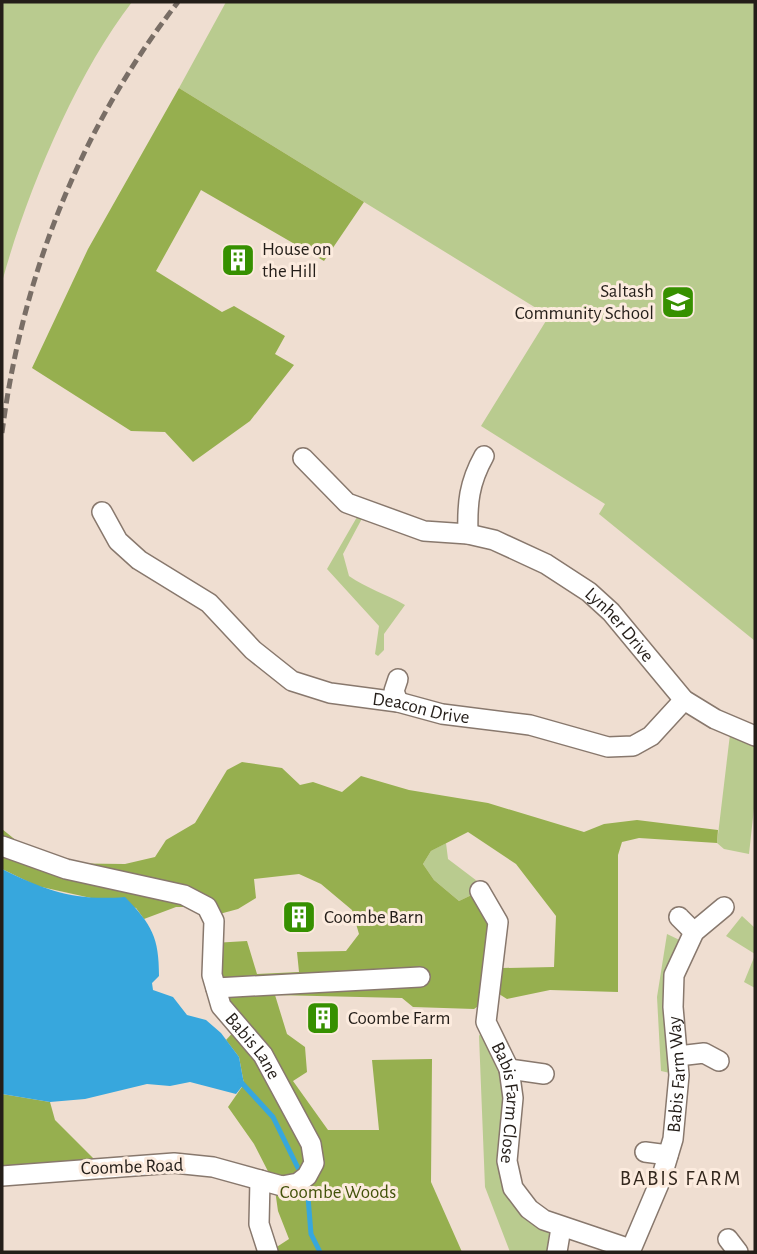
<svg xmlns="http://www.w3.org/2000/svg" width="757" height="1254" viewBox="0 0 757 1254" font-family="'Alegreya Sans',sans-serif">
<style>
.green{fill:#b9cb8f}
.forest{fill:#96af4f}
.water{fill:#37a7dd}
.lines{fill:none;stroke-linecap:round;stroke-linejoin:round}
.stream{stroke:#37a7dd;stroke-width:5}
.minor-casing{stroke:#88786d;stroke-width:22}
.minor{stroke:#fff;stroke-width:19}
.rail{stroke:#796e66;stroke-width:5;stroke-dasharray:10 5;stroke-linecap:butt}
.labels{text-anchor:middle;dominant-baseline:central;stroke-width:6;stroke-linejoin:round;paint-order:stroke}
.poi-label{font-size:19px;fill:#241e19;stroke:#fcebde;text-anchor:start}
.street-label{font-size:19px;fill:#241e19;stroke:#fcebde}
.park-label{font-size:19px;fill:#43530b;stroke:#fcebde}
.neighbourhood-label{font-size:21px;letter-spacing:2px;fill:#34281e;stroke:#fcebde}
</style>
<rect width="100%" height="100%" fill="#efded1"/>
<path class="green" d="M2,2H132C76,74 26,194 2,282Z
M226,2H755V641L599,514L605,504L481,426L549,316L179,88Z
M366,511L343,554L349,576C366,588 386,594 405,605L384,634V650L378,656L375,654L379,626L327,569L357,517Z
M731,726L755,736V799L749,854L724,849L717,843Z
M446,843L448,859L481,884L480,891L459,901L434,880L423,864L431,851Z
M742,916L755,928V954L726,936Z
M667,934L688,944L674,976L679,1075L661,1071L657,997Z
M755,955V988L744,982Z
M486,1022L509,1069L513,1188L561,1228L557,1252H510L485,1187L479,1036Z"/>
<path class="forest" d="M179,88L364,202L324,261L201,190L156,271L222,312L234,306L285,336L275,354L294,365L250,421L193,462L165,432L131,431L32,368L88,249Z
M242,762L282,768L300,785L313,782L342,792L361,776L409,790L488,803L584,832L604,824L637,820L718,830L717,843L639,838L622,842L618,855V992L550,990L507,999L499,994L502,968L554,967L556,916L516,864L468,832L431,851L423,864L434,880L459,901L480,891L498,922L487,1000L474,1009L413,1007L402,998L275,995L287,1034L305,1047L307,1072L293,1081L328,1130H379L372,1060L432,1059L431,1182L462,1252H269L289,1239L278,1211L274,1183L254,1144L228,1107L244,1084L239,1057L226,1040L239,1026L221,1006L213,943L247,941L257,974L299,972L297,952L346,951L359,934L352,910L321,884L299,874L254,879L256,898L238,909L212,916L207,907H176L144,919L136,908L37,886L2,869V829L44,863L125,864L155,857L166,840L195,823L227,770Z
M2,1094L50,1102L55,1120L102,1167L2,1176Z"/>
<path class="water" d="M2,869C47,891 74,901 125,897C152,925 159,937 159,976L152,983L153,990L173,997L187,1015L206,1020L221,1033L239,1057L244,1084L236,1094L190,1082L170,1086L147,1084L85,1099L50,1102L2,1094Z"/>
<g class="lines">
<path class="stream" d="M240,1081L273,1117L298,1168
M308,1197L311,1234L320,1252"/>
<g class="minor-casing">
<g id="minor">
<path id="s1" d="M303,458L347,503L424,531L468,534L494,540L546,564L589,592L611,612L684,700L715,719L755,736"/>
<path id="s2" d="M102,512L118,541L139,560L209,603L253,650L292,681L330,693L398,702L442,714L530,725L608,747L633,746L651,736L684,700"/>
<path d="M468,534C467,503 469,483 484,456"/>
<path d="M398,702L394,691L398,679"/>
<path id="s3" d="M2,846L66,869L184,895L207,907L214,921L212,975L221,1006L263,1055L311,1144L314,1163L307,1176L298,1183L282,1186L213,1167L174,1163L2,1176"/>
<path id="s4" d="M480,891L498,922L486,1022L509,1069L513,1098L507,1161L513,1188L529,1209L544,1220L630,1249"/>
<path d="M679,917L694,932"/>
<path d="M216,988L420,977"/>
<path d="M678,1056L704,1053L719,1061"/>
<path d="M509,1069L544,1074"/>
<path d="M645,1152L668,1155"/>
<path d="M260,1180L259,1224L268,1252"/>
<path d="M728,1239L738,1252"/>
<path d="M557,1252L561,1228"/>
<path id="s5" d="M630,1252L661,1179L673,1139L679,1075L673,1007L674,975L694,932L724,907"/>
</g>
</g>
<use href="#minor" class="minor"/>
<path class="rail" d="M2,433C22,276 80,128 178,2"/>
</g>
<defs>
<g id="building-square" transform="scale(1.75)"><rect x="-9" y="-9" width="18" height="18" rx="4" fill="#369000" stroke="#fcebde"/><path d="M-4-6H4V6H1V3H-1V6H-4ZM-2.5-4.3h1.7v1.8h-1.7ZM.8-4.3h1.7v1.8H.8ZM-2.5-1h1.7V.8h-1.7ZM.8-1h1.7V.8H.8Z" fill="#fff"/></g>
<g id="school-square" transform="scale(1.75)"><rect x="-9" y="-9" width="18" height="18" rx="4" fill="#369000" stroke="#fcebde"/><path d="M0-5L7-2L0 1L-7-2ZM-4 1L0 2.5L4 1V4Q0 6-4 4Z" fill="#fff"/></g>
</defs>
<g fill-rule="evenodd">
<use href="#building-square" x="238" y="260"/>
<use href="#school-square" x="678" y="302"/>
<use href="#building-square" x="299" y="917"/>
<use href="#building-square" x="323" y="1018"/>
</g>
<g class="labels">
<g class="poi-label">
<text x="262" y="249">House on<tspan x="262" dy="22">the Hill</tspan></text>
<text x="654" y="291" text-anchor="end">Saltash<tspan x="654" dy="22">Community School</tspan></text>
<text x="324" y="917">Coombe Barn</text>
<text x="348" y="1018">Coombe Farm</text>
</g>
<g class="street-label">
<text stroke="none"><textPath href="#s1" startOffset="369">Lynher Drive</textPath></text>
<text stroke="none"><textPath href="#s2" startOffset="390">Deacon Drive</textPath></text>
<text stroke="none"><textPath href="#s3" startOffset="368">Babis Lane</textPath></text>
<text stroke="none"><textPath href="#s5" startOffset="186">Babis Farm Way</textPath></text>
<text stroke="none"><textPath href="#s4" startOffset="222">Babis Farm Close</textPath></text>
<text transform="translate(132 1167) rotate(-2)">Coombe Road</text>
</g>
<g class="park-label">
<text x="338" y="1192">Coombe Woods</text>
</g>
<g class="neighbourhood-label">
<text x="681" y="1178">BABIS FARM</text>
</g>
</g>
<rect width="757" height="1254" fill="none" stroke="#241e19" stroke-width="7"/>
</svg>
